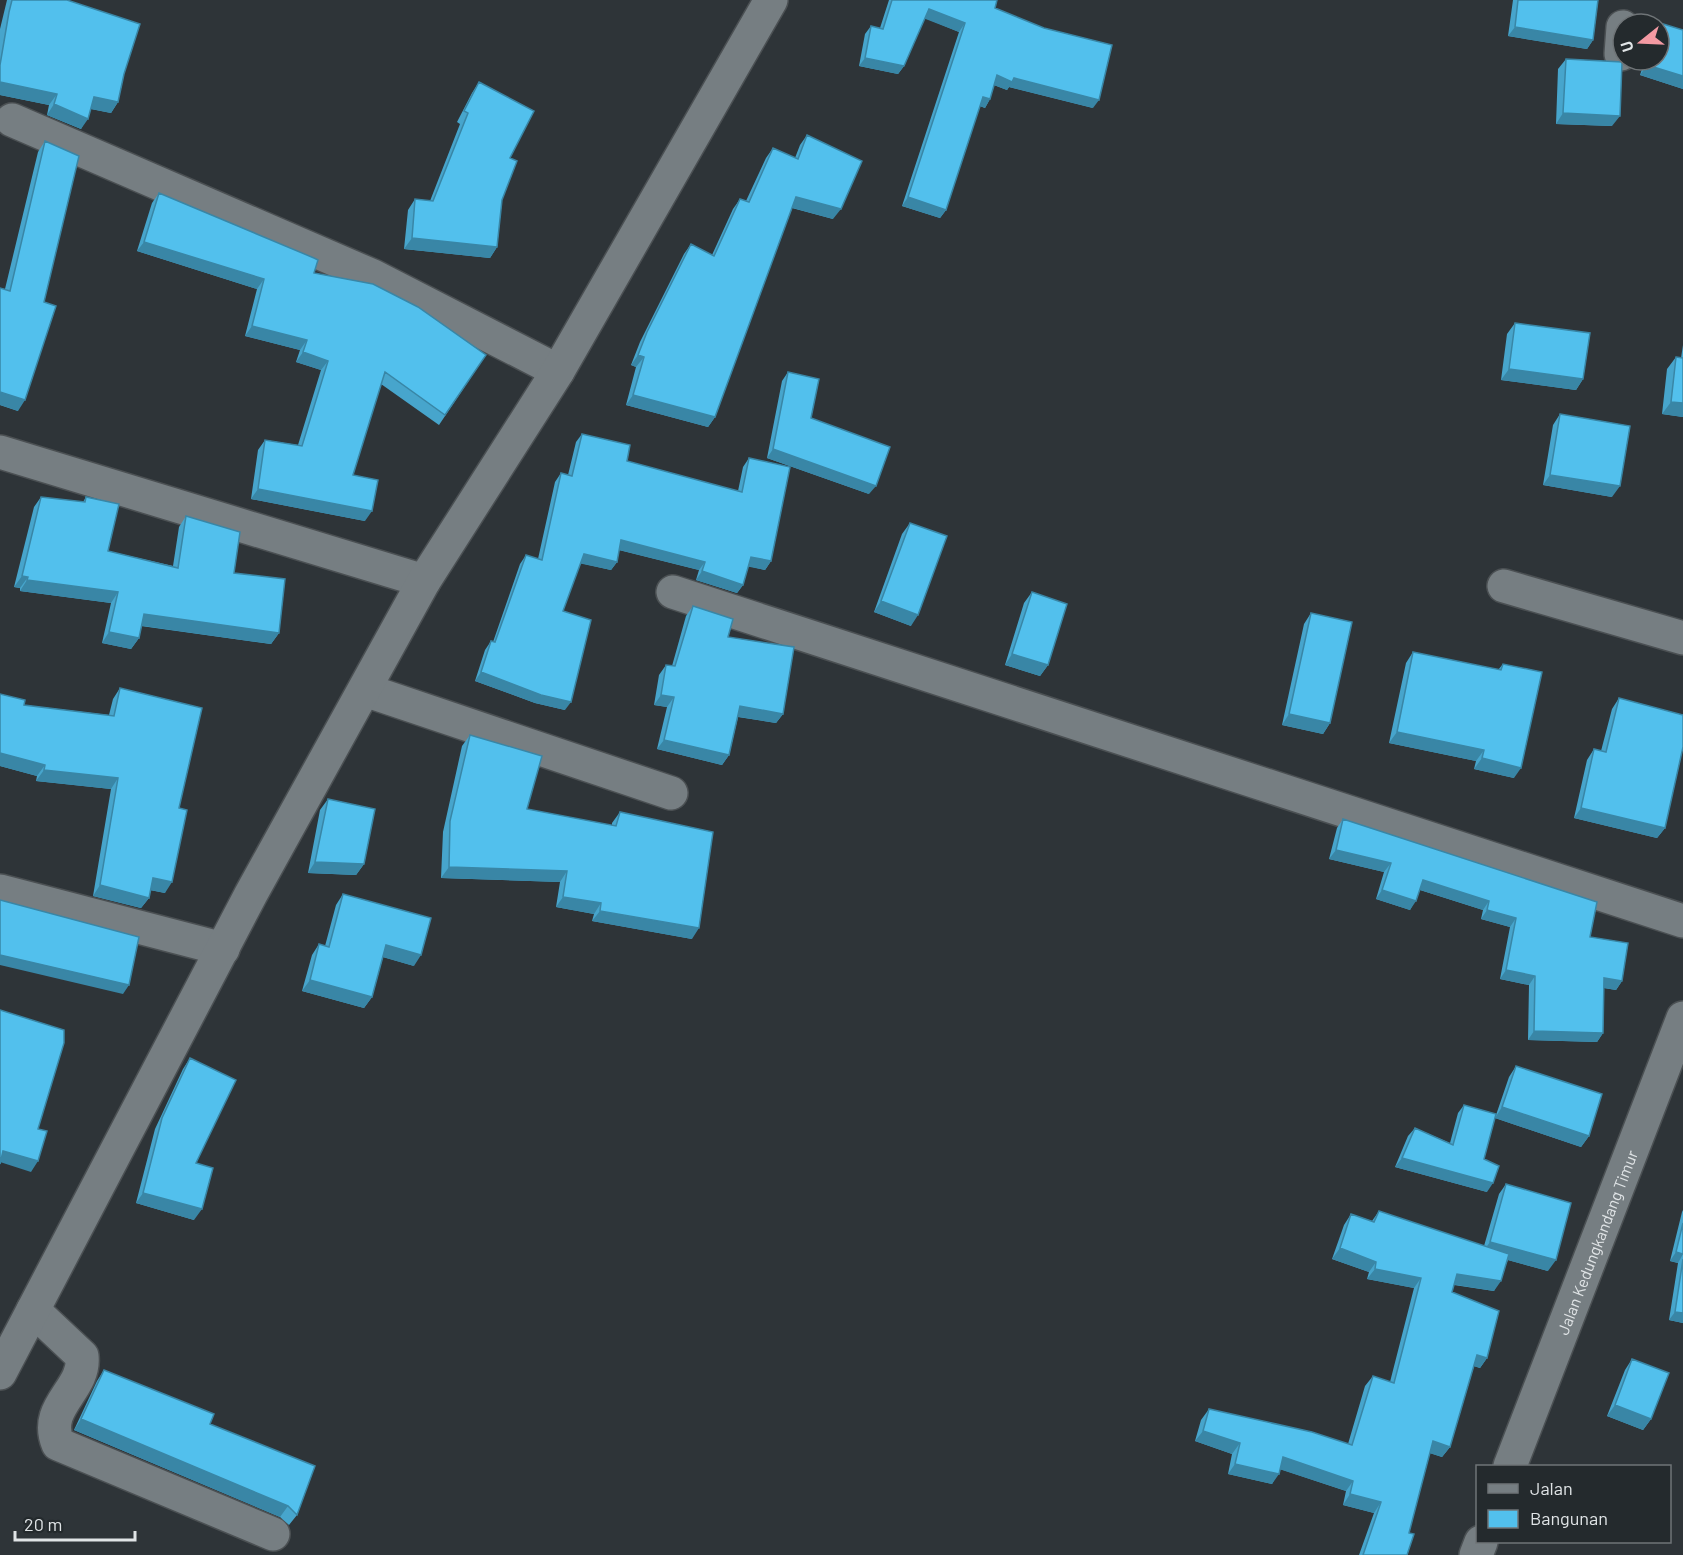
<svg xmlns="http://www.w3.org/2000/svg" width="1683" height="1555" viewBox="0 0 1683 1555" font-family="Barlow,sans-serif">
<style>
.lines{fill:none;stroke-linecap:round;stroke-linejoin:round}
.minor-casing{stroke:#4b5053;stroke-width:36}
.tertiary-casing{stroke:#4b5053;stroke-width:36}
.minor{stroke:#767e82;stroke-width:33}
.tertiary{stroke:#767e82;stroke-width:33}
.wall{fill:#47a5cc}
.shaded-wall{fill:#3986a6}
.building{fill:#52c0ed;stroke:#3986a6;stroke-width:1.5}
.labels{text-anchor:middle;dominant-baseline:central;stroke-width:6;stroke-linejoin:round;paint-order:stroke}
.street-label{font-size:16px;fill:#e0e4e6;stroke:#242a2d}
</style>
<rect width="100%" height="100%" fill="#2e3438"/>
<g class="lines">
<g class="minor-casing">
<g id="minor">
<path d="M1621,54L1623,27"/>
<path d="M12,120L373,276L558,371"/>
<path d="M0,452L424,581"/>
<path d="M1504,586L1683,638"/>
<path d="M673,592L1683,921"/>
<path d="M365,690L671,793"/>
<path d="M0,891L223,949"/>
<path d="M33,1310L82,1356C86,1390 42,1406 58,1444L273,1534"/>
<path id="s1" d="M1510,1466L1683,1018"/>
<path d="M1476,1555L1481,1542"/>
</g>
</g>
<g class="tertiary-casing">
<path id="tertiary" d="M0,1373L251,894L424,581L558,371L771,0"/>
</g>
<use href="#minor" class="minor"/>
<use href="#tertiary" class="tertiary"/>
</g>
<path class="wall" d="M7,0H67L124,74L118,102L111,113L91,109L81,129L47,115L49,105L0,95V29Z
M889,0H997L995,8L1093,108L1009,87L1007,90L994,85L990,99L985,108L980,106L946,210L940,218L902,206L959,32L925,18L904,66L898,74L859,66L865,34L871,26L880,28Z
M1513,0H1598L1593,40L1587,49L1508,36Z
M1660,23L1683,30V89L1640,75L1645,60H1659V25Z
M1566,59L1612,126L1556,124L1558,69Z
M479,82L510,158L502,200L497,247L490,258L404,249L408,210L415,199L430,201L460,124L457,122L472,93Z
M807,135L833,219L792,208L715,417L708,427L626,405L636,367L631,365L640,342L684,254L691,244L712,255L733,209L740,199L746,201L766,158L773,148L795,158L800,145Z
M45,141L18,411L0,405V288L5,289L38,152Z
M159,193L314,273L486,355L439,425L381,384L353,475L365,521L251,499L258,450L265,440L298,445L321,370L296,362L300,350L245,336L257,289L137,251L152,203Z
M1515,323L1583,379L1576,390L1501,380L1507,334Z
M1683,345V417L1662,414L1667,369L1676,357L1681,358Z
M788,372L811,418L869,494L767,458L782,381Z
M1560,414L1612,497L1543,485L1553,425Z
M582,434L627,461L738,491L743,467L749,458L771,561L765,570L748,566L743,585L737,593L696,580L699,570L619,550L617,562L611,570L580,563L563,611L565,710L535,703L475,681L485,650L491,641L493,642L520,564L526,555L538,559L555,482L561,473L568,475L576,442Z
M41,497L83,502L86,497L108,551L173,566L179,527L186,516L234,573L279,633L271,644L141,626L139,638L131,649L102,643L111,603L20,591V588L14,587L34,507Z
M910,523L911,626L874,612L902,534Z
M1032,592L1048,665L1040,676L1005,665L1024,603Z
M693,606L728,637L783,714L776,723L738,717L729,755L722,765L657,749L667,707L654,705L659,675L666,665L672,666L686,616Z
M1311,613L1330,723L1323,734L1282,725L1304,624Z
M1413,652L1498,670L1503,664L1514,778L1474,769L1476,761L1389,743L1406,663Z
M120,688L179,808L165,893L150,890L149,898L141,908L93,896L111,789L36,781L37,776L0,766V694L24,705L109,715L113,699Z
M1619,698L1665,828L1657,838L1574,818L1587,760L1594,749L1601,751L1612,709Z
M470,735L527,809L612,826V823L620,812L692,939L592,921L594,914L556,907L560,882L441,878L443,832L462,746Z
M328,799L364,864L356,875L308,873L320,810Z
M1343,819L1590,937L1622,981L1616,990L1604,988L1603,1033L1597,1042L1528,1040L1529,985L1500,979L1510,927L1481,919L1483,910L1420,890L1410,910L1376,899L1384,872L1329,859L1337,828Z
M343,894L414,966L383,957L372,997L364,1008L302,991L312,955L319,944L325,946L336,905Z
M190,1058L196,1163L194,1220L136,1203L155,1129L183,1069Z
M1516,1066L1589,1136L1581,1147L1495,1118L1484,1159L1487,1192L1395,1167L1408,1136L1415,1128L1450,1143L1458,1113L1464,1105L1495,1118L1509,1077Z
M1506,1184L1548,1271L1508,1260L1494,1291L1454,1285L1452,1292L1487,1358L1480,1368L1474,1366L1450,1447L1442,1457L1430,1453L1409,1533L1407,1555H1359L1374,1513L1343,1505L1346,1491L1280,1469L1272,1484L1228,1474L1232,1454L1195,1441L1201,1420L1209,1409L1348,1444L1365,1386L1373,1376L1390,1382L1414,1288L1367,1279L1369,1272L1332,1259L1344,1225L1351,1214L1372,1221L1379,1211L1484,1246L1499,1194Z
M1683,1210V1323L1669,1320L1678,1263L1670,1261L1682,1212Z
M1632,1359L1651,1419L1643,1430L1607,1416L1625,1370Z
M104,1370L210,1424L297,1515L289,1525L280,1517L74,1430L97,1381Z"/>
<path class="shaded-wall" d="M929,9L965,23L959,32L923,18Z
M1515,27L1593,40L1587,49L1508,36Z
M865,58L904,66L898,74L859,66Z
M1647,65L1683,76V89L1640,75Z
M997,75L1014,78L1099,100L1093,108L1009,87L1007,90L991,84Z
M0,82L57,94L49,105L0,95Z
M94,97L118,102L111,113L86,108Z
M983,97L990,99L985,108L977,105Z
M54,104L88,119L81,129L47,115Z
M1563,113L1620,116L1612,126L1556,124Z
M796,197L841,209L833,219L789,207Z
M908,197L946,210L940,218L902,206Z
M412,238L497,247L490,258L404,249Z
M144,242L264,279L257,289L137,251Z
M252,326L307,340L300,350L245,336Z
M303,352L328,361L321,370L296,362Z
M638,355L644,357L636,367L631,365Z
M1509,369L1583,379L1576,390L1501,380Z
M0,392L25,400L18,411L0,405Z
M633,395L715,417L708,427L626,405Z
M1671,402L1683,403V417L1662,414Z
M773,449L876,486L869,494L767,458Z
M1550,475L1620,486L1612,497L1543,485Z
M258,489L372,511L365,521L251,499Z
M621,540L705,562L699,570L615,549Z
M584,554L617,562L611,570L578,563Z
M751,557L771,561L765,570L745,566Z
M702,571L743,585L737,593L696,580Z
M22,576L28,577L20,588L14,587Z
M27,580L118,592L111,603L20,591Z
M881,601L918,615L911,626L874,612Z
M144,614L279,633L271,644L136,625Z
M109,632L139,638L131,649L102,643Z
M1012,654L1048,665L1040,676L1005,665Z
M481,672L571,702L565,710L535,703L475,681Z
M661,695L674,697L667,707L654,705Z
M740,706L783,714L776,723L733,716Z
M1289,714L1330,723L1323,734L1282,725Z
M1397,732L1484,750L1476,761L1389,743Z
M664,740L729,755L722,765L657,749Z
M0,753L45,765L37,776L0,766Z
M1482,758L1521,768L1514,778L1474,769Z
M44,770L118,778L111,789L36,781Z
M1581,808L1665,828L1657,838L1574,818Z
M1336,850L1391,863L1384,872L1329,859Z
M315,862L364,864L356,875L308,873Z
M449,867L567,871L560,882L441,878Z
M153,878L172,882L165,893L145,889Z
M1423,880L1489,901L1483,910L1417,889Z
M100,885L149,898L141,908L93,896Z
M1382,890L1416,901L1410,910L1376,899Z
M563,897L601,903L594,914L556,907Z
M1487,910L1516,918L1510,927L1481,919Z
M600,911L699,928L692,939L592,921Z
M386,945L421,955L414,966L379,956Z
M0,955L129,985L123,994L0,965Z
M1506,970L1535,976L1529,985L1500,979Z
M1604,978L1622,981L1616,990L1598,987Z
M310,980L372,997L364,1008L302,991Z
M1534,1031L1603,1033L1597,1042L1528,1040Z
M1502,1107L1589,1136L1581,1147L1495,1118Z
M3,1151L38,1161L31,1172L0,1162Z
M1402,1158L1493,1183L1487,1192L1395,1167Z
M143,1193L202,1209L194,1220L136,1203Z
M1490,1242L1556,1260L1548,1271L1482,1253Z
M1340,1248L1376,1262L1369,1272L1332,1259Z
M1676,1252L1683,1254L1678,1263L1670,1261Z
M1375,1269L1421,1278L1414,1288L1367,1279Z
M1457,1274L1501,1281L1494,1291L1450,1284Z
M1675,1312L1683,1313V1323L1669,1320Z
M1477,1355L1487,1358L1480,1368L1470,1365Z
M1615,1405L1651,1419L1643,1430L1607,1416Z
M81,1419L288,1506L280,1517L74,1430Z
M1203,1431L1240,1443L1232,1454L1195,1441Z
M1433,1441L1450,1447L1442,1457L1426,1452Z
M1283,1457L1353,1481L1346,1491L1276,1468Z
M1235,1464L1279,1474L1272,1484L1228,1474Z
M1350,1494L1381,1502L1374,1513L1343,1505Z"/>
<path class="building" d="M12,0H67L140,24L124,74L118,102L94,97L88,119L54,104L57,94L0,82V65L9,12Z
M892,0H997L995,8L1044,28L1112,45L1099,100L1014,78L1012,82L997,75L990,99L983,97L946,210L908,197L965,23L929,9L904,66L865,58L871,26L883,29Z
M1518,0H1598L1593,40L1515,27Z
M1660,23L1683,30V76L1647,65L1649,60H1659V26Z
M1566,59L1622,62L1620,116L1563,113Z
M479,82L534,111L510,158L517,161L502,200L497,247L412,238L415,199L433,201L468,113L464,111Z
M807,135L862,161L841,209L796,197L715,417L633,395L644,357L638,355L647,332L691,244L714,256L740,199L749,202L773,148L798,159Z
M45,141L79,156L44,302L56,306L25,400L0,392V288L10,291Z
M159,193L314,258L318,260L314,273L373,284L418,307L486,355L445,415L385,372L353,475L378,480L372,511L258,489L265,440L302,446L328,361L303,352L307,340L252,326L264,279L144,242Z
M1515,323L1590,333L1583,379L1509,369Z
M1676,357L1683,358V403L1671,402Z
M788,372L819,379L811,418L890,447L876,486L773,449Z
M1560,414L1630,426L1620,486L1550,475Z
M582,434L630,445L627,461L742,492L749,458L790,467L771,561L751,557L743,585L702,571L705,562L621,540L617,562L584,554L563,611L591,620L571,702L541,695L481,672L491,641L495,642L526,555L542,560L561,473L572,476Z
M41,497L85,502L86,497L119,504L108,551L178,568L186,516L240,532L234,573L285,579L279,633L144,614L139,638L109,632L118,592L27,580L28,577L22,576Z
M910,523L947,536L918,615L881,601Z
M1032,592L1067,604L1048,665L1012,654Z
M693,606L733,619L728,637L794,647L783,714L740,706L729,755L664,740L674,697L661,695L666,665L675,666Z
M1311,613L1352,622L1330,723L1289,714Z
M1413,652L1501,670L1503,664L1542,672L1521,768L1482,758L1484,750L1397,732Z
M120,688L202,708L179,808L187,810L172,882L153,878L149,898L100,885L118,778L44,770L45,765L0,753V694L25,700L24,705L114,716Z
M1619,698L1683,715V747L1665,828L1581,808L1594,749L1606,752Z
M470,735L542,756L527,809L616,826L620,812L713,832L699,928L600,911L601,903L563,897L567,871L449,867L450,821Z
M328,799L375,809L364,864L315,862Z
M1343,819L1597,902L1590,937L1628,943L1622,981L1604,978L1603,1033L1534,1031L1535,976L1506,970L1516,918L1487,910L1489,901L1423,880L1416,901L1382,890L1391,863L1336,850Z
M343,894L431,918L421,955L386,945L372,997L310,980L319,944L329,947Z
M0,900L139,937L129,985L0,955Z
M0,1010L64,1030V1043L38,1129L47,1131L38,1161L3,1151L0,1164Z
M190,1058L236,1080L196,1163L213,1168L202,1209L143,1193L162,1118Z
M1516,1066L1602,1094L1589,1136L1502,1107Z
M1464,1105L1496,1114L1484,1159L1499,1166L1493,1183L1402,1158L1415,1128L1453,1145Z
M1506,1184L1571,1203L1556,1260L1490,1242Z
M1379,1211L1509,1254L1501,1281L1457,1274L1452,1292L1499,1311L1487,1358L1477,1355L1450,1447L1433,1441L1409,1533L1414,1534L1407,1555H1363L1381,1502L1350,1494L1353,1481L1283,1457L1279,1474L1235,1464L1240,1443L1203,1431L1209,1409L1312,1432L1352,1445L1373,1376L1394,1383L1421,1278L1375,1269L1376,1262L1340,1248L1351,1214L1374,1222Z
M1683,1223V1254L1676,1252Z
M1683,1259V1313L1675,1312Z
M1632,1359L1669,1373L1651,1419L1615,1405Z
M104,1370L214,1414L210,1424L315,1466L297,1515L288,1506L81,1419Z"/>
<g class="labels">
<g class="street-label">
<text stroke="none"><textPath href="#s1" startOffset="240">Jalan Kedungkandang Timur</textPath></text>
</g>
</g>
<rect x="1476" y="1465" width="195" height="78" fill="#242a2d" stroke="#6f7477" stroke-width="1.5"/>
<rect x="1488" y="1484" width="30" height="9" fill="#767e82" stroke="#6f7477" stroke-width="1.5"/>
<text x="1530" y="1495" font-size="18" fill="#e0e4e6">Jalan</text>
<rect x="1488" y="1510" width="30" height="18" fill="#52c0ed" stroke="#6f7477" stroke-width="1.5"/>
<text x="1530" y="1525" font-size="18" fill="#e0e4e6">Bangunan</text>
<g transform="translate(1641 42) rotate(252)"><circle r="28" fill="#242a2d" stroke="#6f7477" stroke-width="1.5"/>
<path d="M0-4.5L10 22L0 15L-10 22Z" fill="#f49aa3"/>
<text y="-9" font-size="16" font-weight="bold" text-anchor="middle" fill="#e0e4e6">U</text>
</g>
<path d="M15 1531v9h120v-9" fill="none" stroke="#e0e4e6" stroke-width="3"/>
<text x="24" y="1531" font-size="18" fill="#e0e4e6" stroke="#242a2d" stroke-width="4.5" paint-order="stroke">20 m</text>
</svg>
